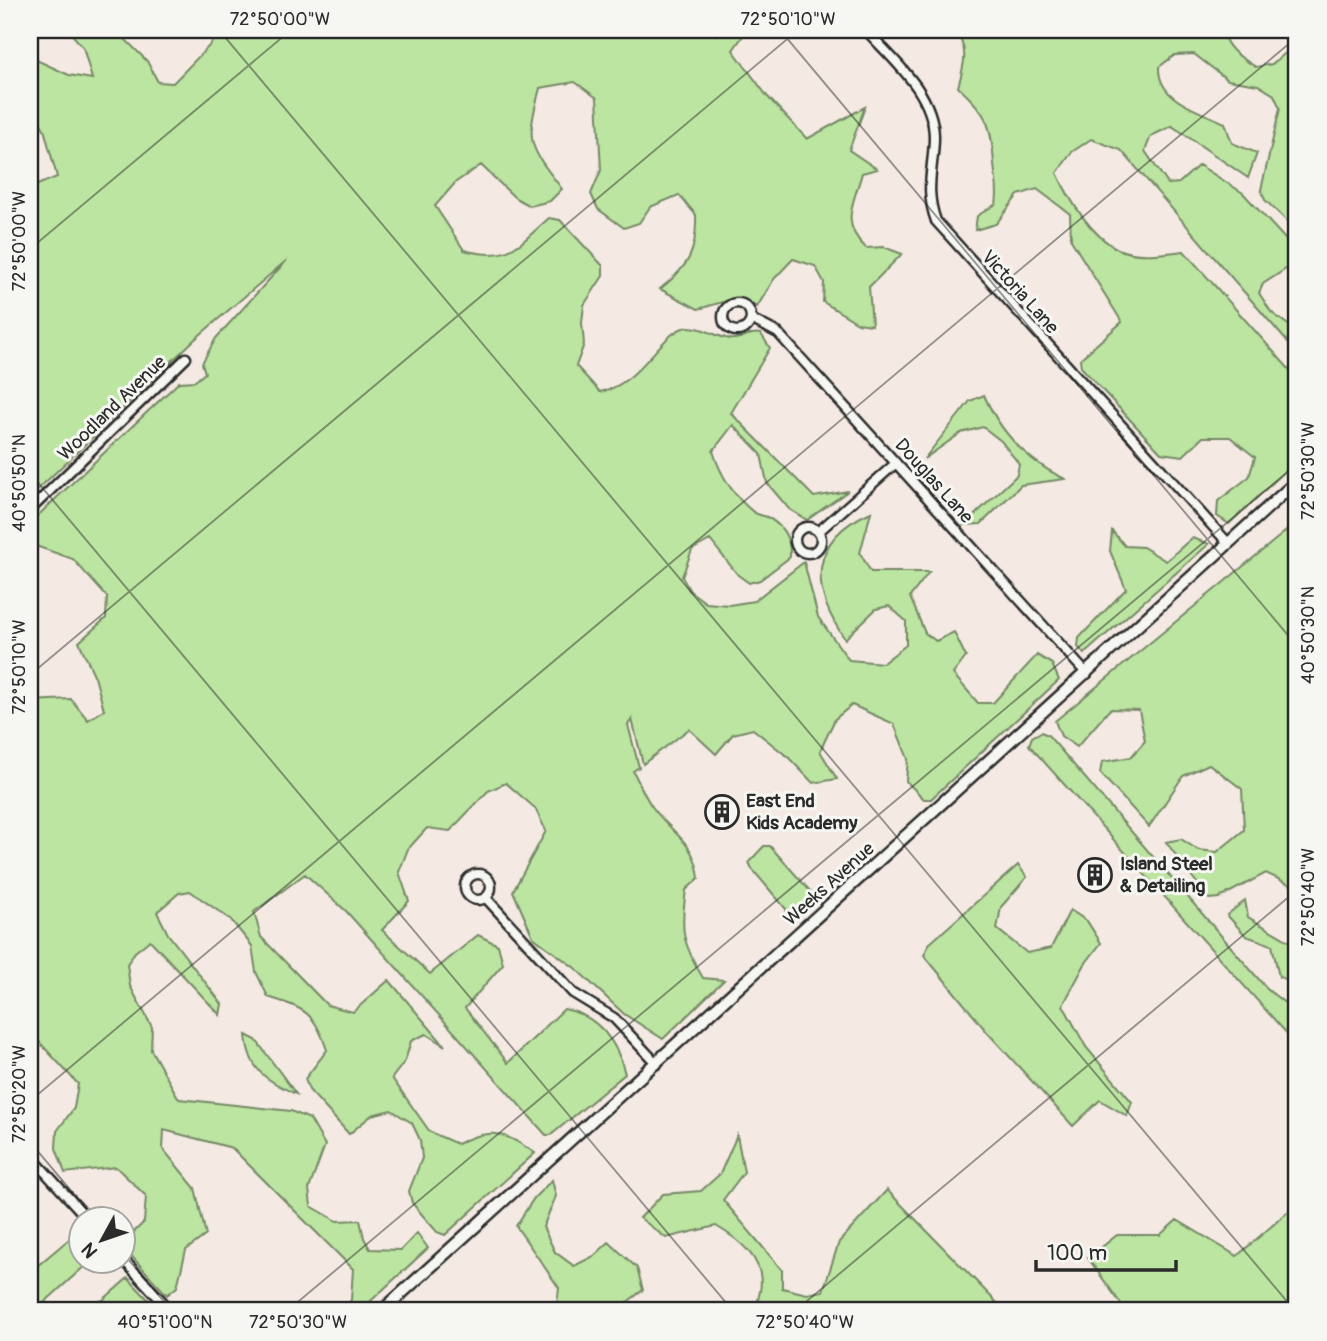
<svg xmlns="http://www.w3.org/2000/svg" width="1327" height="1341" viewBox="0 0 1327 1341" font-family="Pangolin,sans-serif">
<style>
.green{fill:#bce5a1;stroke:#748866;stroke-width:2}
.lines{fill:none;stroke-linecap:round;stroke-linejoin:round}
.minor-casing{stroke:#2b2b2b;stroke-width:13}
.tertiary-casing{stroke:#2b2b2b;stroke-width:15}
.minor{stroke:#f6f6f2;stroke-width:8}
.tertiary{stroke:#f6f6f2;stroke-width:10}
.ticks{fill:none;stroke:#2b2b2b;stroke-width:2;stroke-opacity:0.45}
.labels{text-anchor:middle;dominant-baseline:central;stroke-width:6;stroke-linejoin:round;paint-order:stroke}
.street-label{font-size:19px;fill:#2b2b2b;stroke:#f6f6f2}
.poi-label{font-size:19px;font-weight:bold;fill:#2b2b2b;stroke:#f6f6f2;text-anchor:start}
.neatline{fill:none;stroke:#2b2b2b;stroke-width:2.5}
.ticks-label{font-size:18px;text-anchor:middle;fill:#2b2b2b}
</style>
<rect width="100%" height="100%" fill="#f5eae3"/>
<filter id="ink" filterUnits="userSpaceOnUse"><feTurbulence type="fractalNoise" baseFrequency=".0143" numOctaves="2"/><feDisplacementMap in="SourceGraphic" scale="14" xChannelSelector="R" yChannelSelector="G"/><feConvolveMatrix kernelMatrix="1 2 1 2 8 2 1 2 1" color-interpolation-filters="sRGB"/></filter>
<g filter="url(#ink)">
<path class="green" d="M68,30H116L147,61L158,82L173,83L211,44L216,30H710L715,35L727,30H747L733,50L767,96L807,139L865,107L849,150L877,169L862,173C854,203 839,223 866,248L884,247L902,254L869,287L872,325L858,323L823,302L824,282L815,266L793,259L774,279L757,307C736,293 720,304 698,309L660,289C689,266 697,252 696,215L679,195L650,207L639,223L624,228L598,209L591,194L601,170L597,98L575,82L540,88C526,142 527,144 562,189L550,201L530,206L514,197L481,165L456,182L435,206L464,250C510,262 516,247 549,218L560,220L603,266V276L584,305L582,323L584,344L576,366L600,392C641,385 663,327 689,327C704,327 716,337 730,339C740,341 749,331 761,334L770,348L731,413L814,497L848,491L807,520L789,509L767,483L761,454L733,425L713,451C720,474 733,495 752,511C756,515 762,515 767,517C784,526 791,539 790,557L760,580L749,583L738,575L710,540L692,550L682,577L690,591L706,603L729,605L754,601L804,562L818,617L849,660L883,663L906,645V621L889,606L876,609L845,639C809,588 809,539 871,512L860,553L871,572H929L910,597L925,633L936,641L954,632L966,657L953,674L978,703H993L1037,655L1052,664L1059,680L931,799H924L906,781L908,759L894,724L852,705L835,719L820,751L837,779L813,783L788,757L753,729L733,734L716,754L689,729L643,764L632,719L628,725L639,767L633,771C639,782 644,795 651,805C670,833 695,840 699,878L686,890C680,931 682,942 703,978L724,980L663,1039L624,1014L575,968L533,937L513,891L546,831L535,808L506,783L488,791L450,831L427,828L408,849L399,872L409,901L382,930L430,974L478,935L498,945L503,964L465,1008L508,1063L564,1009C598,1015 618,1043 625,1074L551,1135H546L346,911L305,874L254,912L261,937L327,1005L353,1012L389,980L445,1046L426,1034L411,1041L405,1061L392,1078L430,1132L457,1144C491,1127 504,1132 535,1153L445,1235L437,1232L412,1203L409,1191L422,1158L420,1140L412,1123L391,1110L372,1115L349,1134L309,1090L305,1079L327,1050C314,1012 306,1009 268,997L256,972L252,946L231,920L190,891L179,893L157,912L168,934L222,1004L220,1015L150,940L135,952L127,964L130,986L152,1027L151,1050L179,1099L291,1111L310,1119L325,1145L309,1189L311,1206L337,1221L360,1220L364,1238L370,1249L401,1250L417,1233L428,1248L360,1311H343L351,1300L353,1269L232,1148L164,1130L163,1149L195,1188L206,1235L186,1250L177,1287L167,1295L124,1248L127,1239L144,1222L146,1196L116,1167L65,1173L56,1148L57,1131L74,1108L78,1084L30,1032V701L71,699L88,720L104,710L95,677L79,642L106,618L107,597L73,559L30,544V523L179,382L195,381L205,373L202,363L216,338L287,260L194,340L30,497V188L57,177L44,129L30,105V57L69,75L92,79L83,47Z
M954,30H1222C1226,49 1240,57 1256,67L1272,64L1293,47L1297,51V231L1265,200L1261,190L1280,108L1274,95L1258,85L1228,80L1194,54L1175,55L1159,67C1158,101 1200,111 1225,123L1232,143L1257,153L1248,178L1172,126L1151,136L1145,151L1168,184L1179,183L1199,165L1243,193L1297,252V273L1289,267L1263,284L1259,293L1271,312L1291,327L1297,323V353L1121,150L1091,139L1072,152L1057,173C1069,199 1091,236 1118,249C1137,258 1165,253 1184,251L1297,378V460L1229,524L1217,516L1218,501L1249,477L1255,457L1230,437H1203L1183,456L1161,453L1081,367L1080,359L1122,322L1071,240L1070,214L1037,189L1018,195L996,224L975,230L977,216L996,204C999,190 995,178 994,164C991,124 988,114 958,87C964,65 970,48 954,30Z
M984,395C1001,434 1027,461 1065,479L1021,485L981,524L964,525L1017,475L1019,464L1001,441L983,427L961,433L924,459L970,401Z
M1297,522V888L1266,873L1219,898L1209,899L1166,842L1181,839L1198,850L1217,852L1244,830L1242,789L1209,764L1183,776L1149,827L1100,773L1102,762L1131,757L1145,741L1139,710L1110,709L1077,747L1061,736L1055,721Z
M1112,531L1125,546L1143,547L1166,561L1192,538L1209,544L1084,654L1078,647L1079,638L1126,589L1110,551Z
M1041,732L1048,735L1268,990L1285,1003L1297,1006V1045L1029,745L1032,737Z
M764,846H770L811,892L816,902L794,920L788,919L786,909L752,869L749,862Z
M1018,865L1027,877L1001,907L997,929L1027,953L1051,948L1070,910L1087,921L1101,943L1085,964L1063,1005L1086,1047L1132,1102L1127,1116L1100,1100L1073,1126L987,1032L924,955L929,944Z
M1245,900L1248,917L1297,946V983L1279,977L1272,945L1246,936L1227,915Z
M246,1035L256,1040L296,1094C265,1080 249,1070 246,1035Z
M737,1135L744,1172L723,1200L782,1270V1288L807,1294L823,1291L839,1242L887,1190L1005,1311H752C758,1306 758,1299 760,1291C766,1260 740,1240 716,1226L666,1238L640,1218L663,1194L701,1191L720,1174Z
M552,1180L556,1196L543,1227L555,1252L574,1266L594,1256L609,1242L637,1268L643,1290L626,1303V1311H565L557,1304L559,1288L516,1226L534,1198Z
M1297,1204V1311H1126L1088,1258L1117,1235H1160L1177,1220L1237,1256Z
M75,1234L80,1239V1260L88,1261V1263L35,1311H30V1272Z
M128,1278L159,1311H80L103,1300Z"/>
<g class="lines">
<g class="minor-casing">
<path id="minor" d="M866,30C893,60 933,92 934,136C934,168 924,188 936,221L1228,543
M723 317a14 14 0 1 1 28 0a14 14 0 1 1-28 0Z
M751,319L778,333L1087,674
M30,510L186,358
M795 540a13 13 0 1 1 26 0a13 13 0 1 1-26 0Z
M818,532L896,463
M465 887a13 13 0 1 1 26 0a13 13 0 1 1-26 0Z
M486,898L573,993L614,1018L657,1064
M30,1167L36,1162L87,1218
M122,1258L171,1311"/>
</g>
<g class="tertiary-casing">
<path id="tertiary" d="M382,1311L1297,481"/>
</g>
<use href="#minor" class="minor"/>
<use href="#tertiary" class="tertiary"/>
</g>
</g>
<path class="ticks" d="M219,30L1295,1311M780,30L1297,646M30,249L291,30M30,473L733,1311M30,675L798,30M30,1101L1297,37M30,1142L94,1218M122,1252L172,1311M287,1311L1297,464M795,1311L1297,890"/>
<defs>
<g id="building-ring" transform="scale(1.75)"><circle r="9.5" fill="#f6f6f2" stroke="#2b2b2b" stroke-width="1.5"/><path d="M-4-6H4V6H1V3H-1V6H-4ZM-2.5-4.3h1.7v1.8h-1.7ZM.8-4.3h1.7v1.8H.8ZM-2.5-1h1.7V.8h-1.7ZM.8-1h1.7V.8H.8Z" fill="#2b2b2b"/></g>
</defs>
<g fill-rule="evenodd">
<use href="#building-ring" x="722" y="812"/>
<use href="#building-ring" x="1095" y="875"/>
</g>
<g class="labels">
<g class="street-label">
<text transform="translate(1020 292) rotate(48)">Victoria Lane</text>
<text transform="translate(112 408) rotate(-44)">Woodland Avenue</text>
<text transform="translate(934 481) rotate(48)">Douglas Lane</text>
<text transform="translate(829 884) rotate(-42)">Weeks Avenue</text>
</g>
<g class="poi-label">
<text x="746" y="801">East End<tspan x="746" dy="22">Kids Academy</tspan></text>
<text x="1120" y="864">Island Steel<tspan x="1120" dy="22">&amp; Detailing</tspan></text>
</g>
</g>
<rect width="1327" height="1341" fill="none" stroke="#f6f6f2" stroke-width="77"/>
<g transform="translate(102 1240) rotate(230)"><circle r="33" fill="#f6f6f2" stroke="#a5a5a2" stroke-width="2"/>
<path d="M0-5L12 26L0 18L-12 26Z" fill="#2b2b2b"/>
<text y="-10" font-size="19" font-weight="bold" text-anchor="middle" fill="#2b2b2b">N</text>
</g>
<path d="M1036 1260v10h140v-10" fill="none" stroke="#2b2b2b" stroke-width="3.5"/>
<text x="1047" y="1260" font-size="21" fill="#2b2b2b" stroke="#f6f6f2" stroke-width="5" paint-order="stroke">100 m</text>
<rect x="38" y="38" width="1250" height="1264" class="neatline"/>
<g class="ticks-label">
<text x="280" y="25">72°50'00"W</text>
<text x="788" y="25">72°50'10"W</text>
<text transform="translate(19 241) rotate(-90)" y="6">72°50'00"W</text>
<text transform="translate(1308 471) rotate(-90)" y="6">72°50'30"W</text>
<text transform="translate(19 483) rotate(-90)" y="6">40°50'50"N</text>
<text transform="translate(1308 635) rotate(-90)" y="6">40°50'30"N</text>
<text transform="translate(19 667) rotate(-90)" y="6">72°50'10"W</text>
<text transform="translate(1308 897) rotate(-90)" y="6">72°50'40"W</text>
<text transform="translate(19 1094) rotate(-90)" y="6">72°50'20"W</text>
<text x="165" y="1328">40°51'00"N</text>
<text x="298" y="1328">72°50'30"W</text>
<text x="805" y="1328">72°50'40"W</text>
</g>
</svg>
